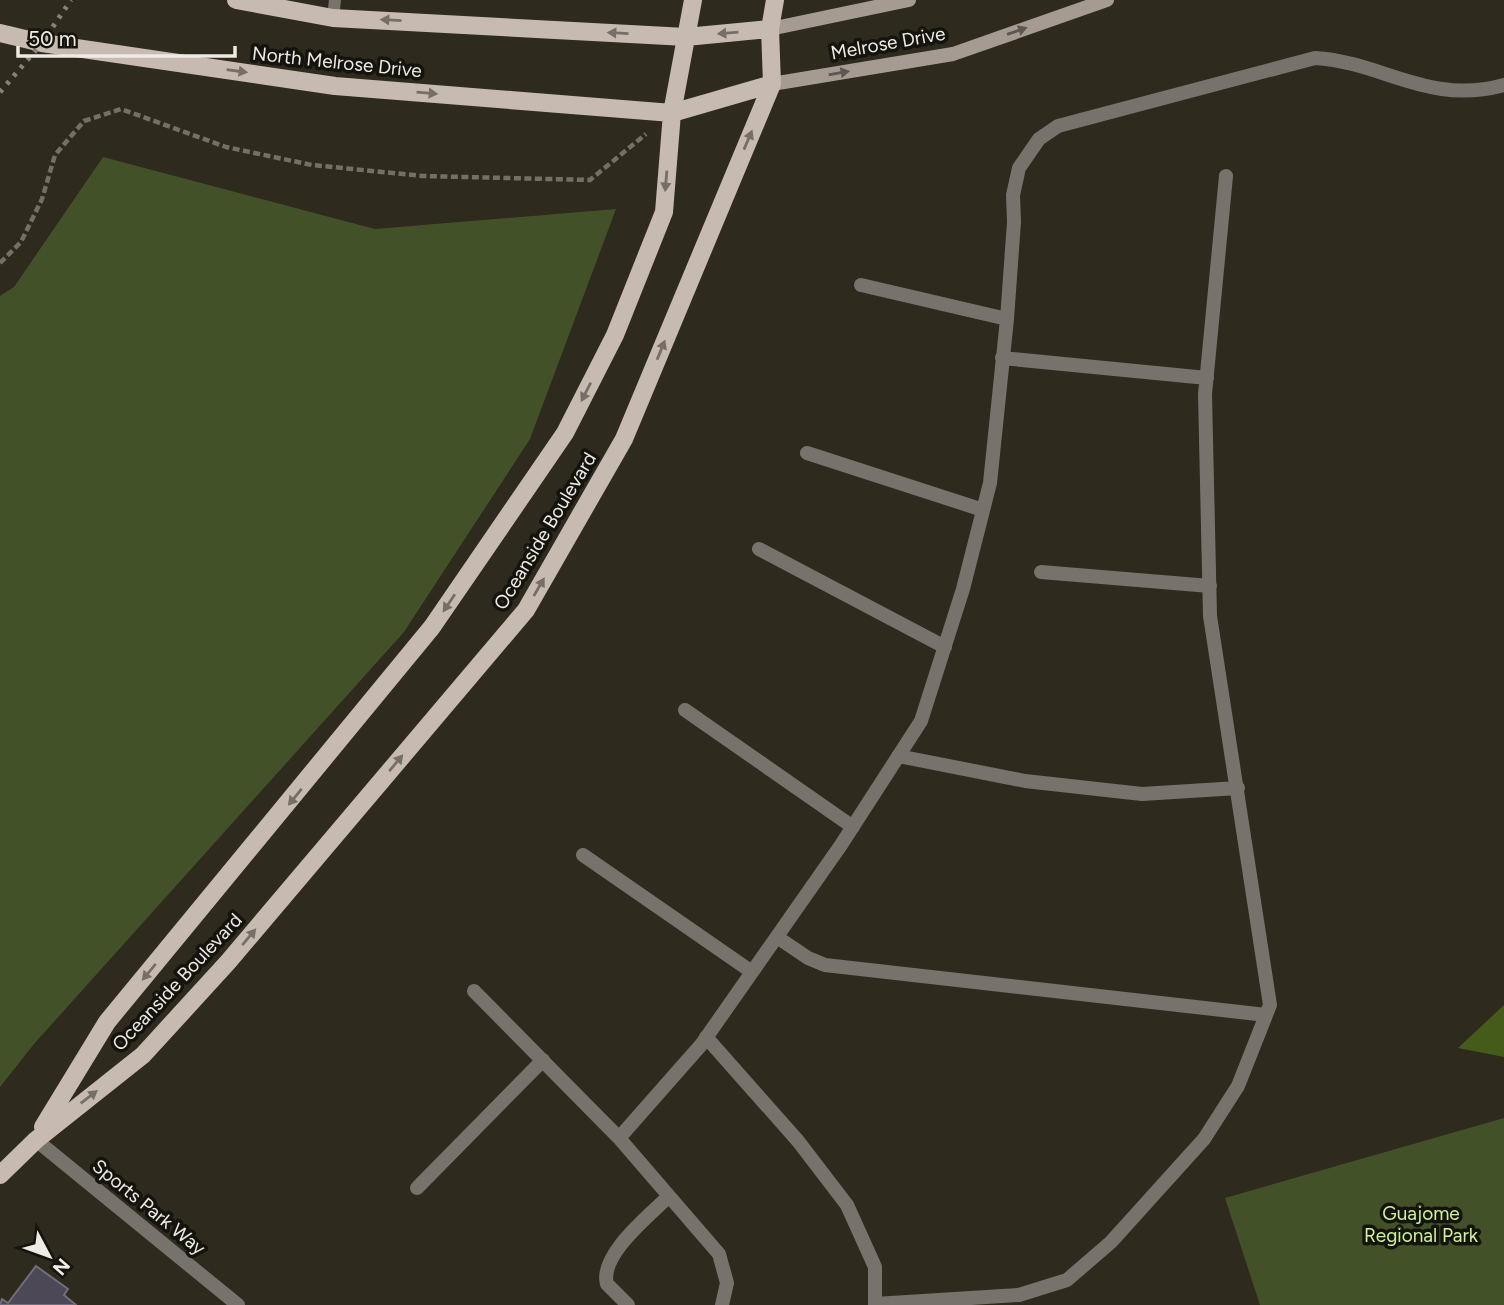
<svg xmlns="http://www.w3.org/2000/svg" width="1504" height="1305" viewBox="0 0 1504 1305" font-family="Figtree,sans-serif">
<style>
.green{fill:#425127}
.forest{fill:#455b19}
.building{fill:#4c4856;stroke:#716d7c;stroke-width:2}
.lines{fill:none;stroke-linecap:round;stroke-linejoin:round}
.path{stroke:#747065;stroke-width:4.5;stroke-dasharray:7 3.5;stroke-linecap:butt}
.service{stroke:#78726d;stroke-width:12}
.minor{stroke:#78726d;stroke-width:14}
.tertiary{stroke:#78726d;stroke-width:14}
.secondary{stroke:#a59b93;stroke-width:14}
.primary{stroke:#c7bab0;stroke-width:18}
.rail{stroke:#868378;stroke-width:5;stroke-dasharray:3.5 7;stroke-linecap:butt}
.oneway{fill:#766f67}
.oneway2{fill:#5c5750}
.labels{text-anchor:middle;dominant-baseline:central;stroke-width:7;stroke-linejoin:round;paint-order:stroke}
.street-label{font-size:19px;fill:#edebe2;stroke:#14130d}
.park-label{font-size:19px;fill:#cff296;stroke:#14130d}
</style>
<rect width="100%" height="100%" fill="#2e2a1d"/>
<path class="green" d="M103,157L375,229L616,209L530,439L404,632L34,1044L0,1087V296L14,287Z
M1504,1118V1305H1260L1225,1198Z"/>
<path class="forest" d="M1504,1005V1057L1458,1048Z"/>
<path class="building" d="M36,1266L68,1289L64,1295L76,1305H0L2,1299L8,1303Z"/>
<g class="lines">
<path class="path" d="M0,263L21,242L42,199L55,155L84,121L121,109L226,147L312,165L423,176L590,180L646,134"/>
<path class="service" d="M333,18L335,0"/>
<path class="minor" d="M861,285L1007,319
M1002,358L1207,378
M807,453L983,510
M759,549L945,647
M1041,572L1210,586
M685,710L853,827
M898,756L1025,781L1142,794L1238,788
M583,855L752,972
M777,937L808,958L825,965L1266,1015
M474,991L619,1138L719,1254L727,1283L722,1305
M706,1037L798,1141L847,1205L875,1267V1305
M619,1138L701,1045L841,845L921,721L963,589L990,483L1007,319L1014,222L1013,195L1019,168L1039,139L1058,126L1315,58C1383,62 1429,106 1504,85
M417,1188L543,1060
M875,1304L1019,1295L1067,1280L1111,1242L1204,1139L1238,1086L1270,1005L1210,616L1205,394L1226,176
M628,1305L607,1284C599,1255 649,1216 669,1196"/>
<path class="tertiary" d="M36,1140L238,1305"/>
<path class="secondary" d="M770,29L909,0
M772,84L953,54L1107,0"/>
<path class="primary" d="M236,0L333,18L686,37L770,29
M0,33L42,43L335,86L672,113L772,84
M43,1127L107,1022L432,627L565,433L615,335L664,212L672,113L693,0
M0,1175L36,1140L143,1055L228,962L526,610L624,439L772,84L770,29L775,0"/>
<path class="rail" d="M0,92L42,43L71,0"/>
</g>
<defs><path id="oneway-solid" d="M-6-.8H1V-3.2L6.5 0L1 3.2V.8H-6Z" transform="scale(1.75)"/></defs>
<g class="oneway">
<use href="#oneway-solid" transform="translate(391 20) rotate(-177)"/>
<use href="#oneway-solid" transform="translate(618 33) rotate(-177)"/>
<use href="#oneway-solid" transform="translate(728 33) rotate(175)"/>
<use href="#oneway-solid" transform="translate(237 71) rotate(8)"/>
<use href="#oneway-solid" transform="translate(427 93) rotate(5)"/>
<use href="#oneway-solid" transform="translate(748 140) rotate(-67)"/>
<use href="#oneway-solid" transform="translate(666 181) rotate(95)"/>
<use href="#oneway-solid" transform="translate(661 350) rotate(-68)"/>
<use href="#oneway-solid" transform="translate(586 392) rotate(117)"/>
<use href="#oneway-solid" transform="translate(539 587) rotate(-60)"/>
<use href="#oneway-solid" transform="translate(449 603) rotate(124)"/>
<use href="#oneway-solid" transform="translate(396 763) rotate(-50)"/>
<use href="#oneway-solid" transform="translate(295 797) rotate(129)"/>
<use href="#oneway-solid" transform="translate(249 937) rotate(-50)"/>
<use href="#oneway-solid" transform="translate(149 972) rotate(130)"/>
<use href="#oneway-solid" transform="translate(89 1097) rotate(-38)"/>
</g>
<g class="oneway2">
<use href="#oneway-solid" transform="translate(1017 31) rotate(-19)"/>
<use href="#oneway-solid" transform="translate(839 73) rotate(-10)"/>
</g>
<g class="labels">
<g class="street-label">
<text transform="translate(888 43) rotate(-10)">Melrose Drive</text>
<text transform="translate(337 62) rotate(6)">North Melrose Drive</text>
<text transform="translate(545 531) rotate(-59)">Oceanside Boulevard</text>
<text transform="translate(177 982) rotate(-47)">Oceanside Boulevard</text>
<text transform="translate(149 1207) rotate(39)">Sports Park Way</text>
</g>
<g class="park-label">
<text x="1421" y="1213">Guajome<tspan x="1421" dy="22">Regional Park</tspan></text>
</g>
</g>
<g transform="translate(49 1256) rotate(131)" stroke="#14130d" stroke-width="5" paint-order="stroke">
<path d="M0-5L12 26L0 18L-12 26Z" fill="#edebe2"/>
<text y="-10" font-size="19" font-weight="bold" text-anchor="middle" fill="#edebe2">N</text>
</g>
<path d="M18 46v10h217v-10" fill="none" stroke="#edebe2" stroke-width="3.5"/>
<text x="28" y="46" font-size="21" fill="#edebe2" stroke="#14130d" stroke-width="5" paint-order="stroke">50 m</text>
</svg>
